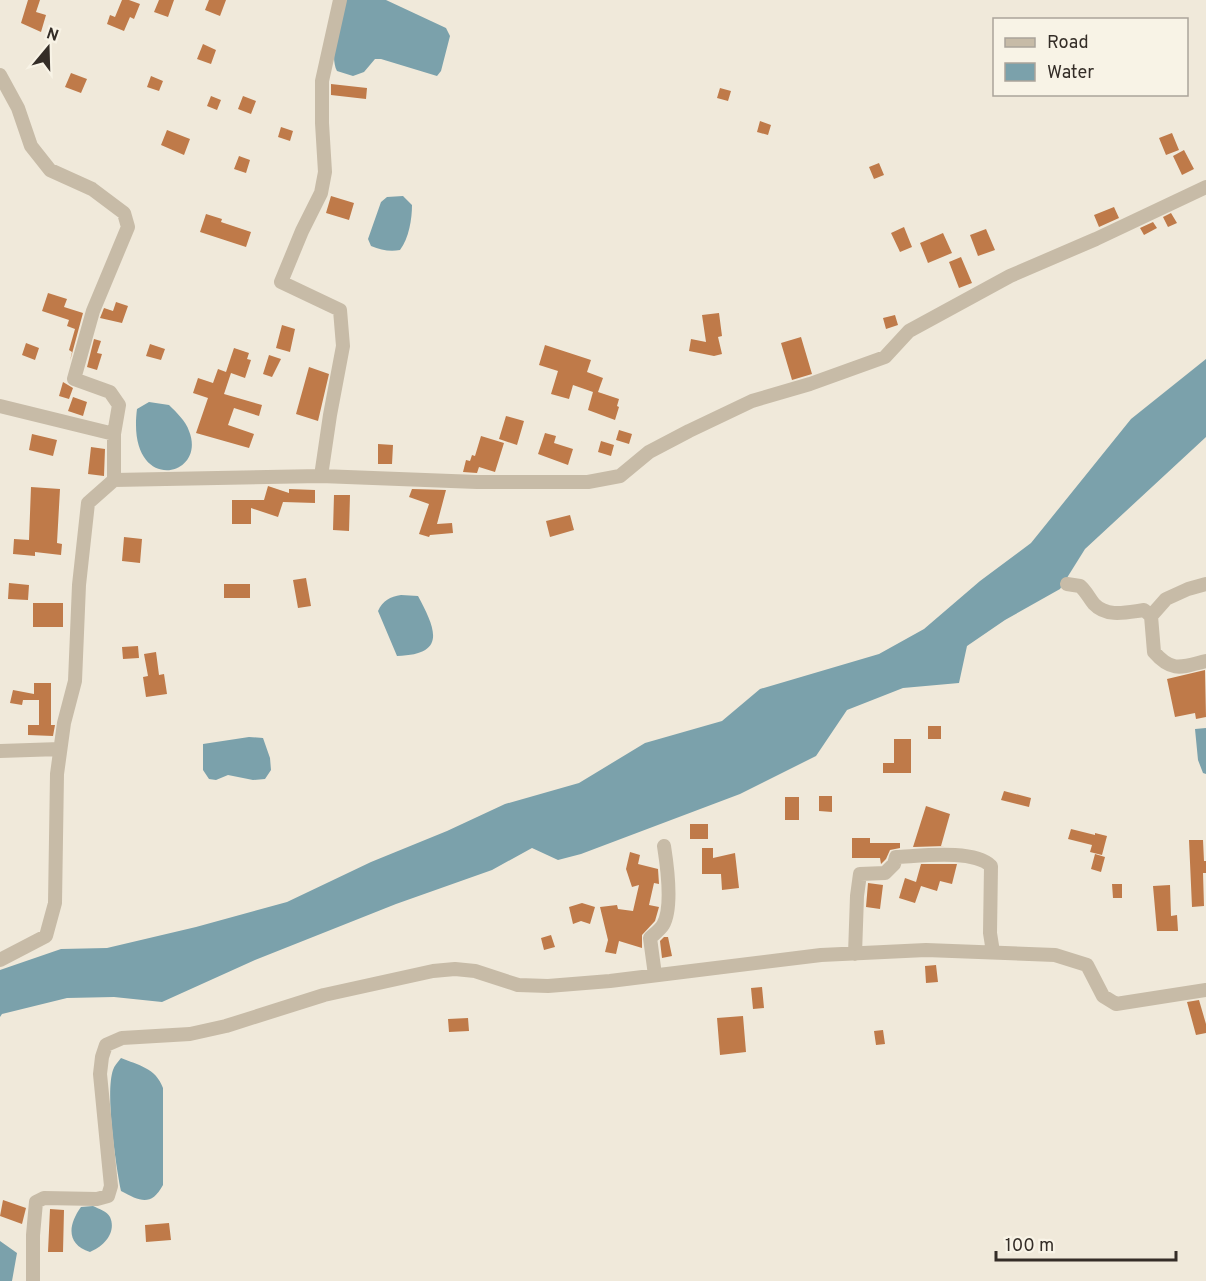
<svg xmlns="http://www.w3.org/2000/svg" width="1206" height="1281" viewBox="0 0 1206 1281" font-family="Overpass,sans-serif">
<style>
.water{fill:#7ba1ab}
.building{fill:#bf7a49}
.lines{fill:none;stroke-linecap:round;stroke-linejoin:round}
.street{stroke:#c7bba7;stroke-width:14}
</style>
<rect width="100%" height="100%" fill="#f0e9da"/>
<path class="water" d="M346,0H386L446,28L450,36L441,71L437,76L381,59H375L364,72L353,76L337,71C328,54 342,19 346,0Z
M403,196L412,205C412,219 409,238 400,250C390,252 381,250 371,246L368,239L381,202L387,197Z
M1206,359V437L1085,549L1060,589L1005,620L967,646L959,683L903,688L847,710L816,756L740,794L581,854L558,860L532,848L492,870L396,904L255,960L162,1002L114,997L67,998L2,1014L0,1017V970L61,949L107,948L196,927L287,902L371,862L447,831L505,804L579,783L645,743L722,721L760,689L879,654L924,629L980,581L1031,543L1131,419Z
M149,402L169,405C176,412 186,421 189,431C208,478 126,496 137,409Z
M401,595L418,596C435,628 448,655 397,656L378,611C383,600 390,597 401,595Z
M1206,728V774L1203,773L1198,760L1195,729Z
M249,737L263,738L270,758L271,770L265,779L253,780L228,775L216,780L209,779L203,770V744Z
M121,1058C138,1065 156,1068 163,1088V1185C151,1207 140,1201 121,1191C116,1166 105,1093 113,1070C114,1066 118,1062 121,1058Z
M93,1206C99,1209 107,1211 110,1217C117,1233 103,1247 90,1252C66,1244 68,1225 81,1207Z
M0,1241L17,1253L12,1281H0Z"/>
<path class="building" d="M28,0H40L36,12L46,15L41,32L21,23Z
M122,0H129L140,4L134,19L130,17L124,31L107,24L110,15L115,17Z
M159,0H174L168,17L154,12Z
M209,0H226L220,16L205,10Z
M203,44L216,50L211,64L197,59Z
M71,73L87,79L81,93L65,87Z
M151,76L163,81L159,91L147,87Z
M331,84L367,88L366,99L331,95Z
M720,88L731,91L728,101L717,98Z
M211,96L221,100L217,110L207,106Z
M243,96L256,101L251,114L238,109Z
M760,121L771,125L768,135L757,132Z
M281,127L293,131L290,141L278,137Z
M167,130L190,139L184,155L161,145Z
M1172,133L1179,150L1166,155L1159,138Z
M1184,150L1194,169L1182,175L1173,156Z
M239,156L250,160L246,173L234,169Z
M879,163L884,175L874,179L869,167Z
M331,196L354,203L349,220L326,213Z
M1114,207L1119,218L1099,227L1094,215Z
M1171,213L1177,223L1168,227L1163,217Z
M206,214L222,219L221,222L251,232L246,247L200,232Z
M1153,222L1157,228L1144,235L1140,228Z
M904,227L912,247L900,252L891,233Z
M986,229L995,250L978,256L970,235Z
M943,233L952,253L928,263L920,243Z
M961,257L972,283L959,288L949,262Z
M48,293L67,299L64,307L83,313L70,361L72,352L69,350L75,329L67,326L69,320L42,311Z
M116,302L128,306L122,323L100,318L104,308L113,311Z
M719,313L722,336L718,337L722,354L714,356L689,351L691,339L706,342L702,315Z
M895,315L898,325L886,329L883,318Z
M282,325L295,329L290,352L276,348Z
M801,337L812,374L792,380L781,343Z
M94,339L101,341L97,353L102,354L97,370L87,367Z
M26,343L39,348L35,360L22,355Z
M150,344L165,349L161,360L146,356Z
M545,345L591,360L587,372L603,378L598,392L619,399L617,406L619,407L615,420L588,410L593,392L573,385L569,399L551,394L558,371L539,365Z
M234,348L249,353L247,359L251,360L245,378L231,373L224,394L262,405L259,416L234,408L228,425L254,434L249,448L196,433L208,398L193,393L198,378L213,383L218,369L226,372Z
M269,355L281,359L272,377L263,374Z
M309,367L329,374L318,421L296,414Z
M63,382L73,388L69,399L59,396Z
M73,397L87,402L83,416L68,411Z
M506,416L524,421L517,445L499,439Z
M619,430L632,434L629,444L616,440Z
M545,433L556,436L554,443L573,449L568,465L538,454Z
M32,434L57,440L53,456L29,450Z
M481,436L504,443L495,472L479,467L477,473L463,472L466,460L470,461L472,455L475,456Z
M601,441L614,445L611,456L598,452Z
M378,444L393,445L392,464H378Z
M91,447L105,449L104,476L88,474Z
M268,486L289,493V489L315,490V503L283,502L278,517L251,508V524H232V500H264Z
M31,487L60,489L57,543L62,544L61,555L35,552V556L13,554L14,539L29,540Z
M412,489L446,490L437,524L452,523L453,533L430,535L429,537L419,534L429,504L409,497Z
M334,495H350L349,531L333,530Z
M570,515L574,530L550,537L546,521Z
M124,537L142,539L140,563L122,561Z
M306,578L311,606L298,608L293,580Z
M9,583L29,585L28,600L8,599Z
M224,584H250V598H224Z
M33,603H63V627H33Z
M138,646L139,658L123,659L122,647Z
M156,652L159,675L164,674L167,694L146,697L143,677L148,676L144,654Z
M1205,670L1206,717L1196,719L1195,713L1175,717L1167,679Z
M34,683H51V725H55L53,736L28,735V725H39V700H23L22,705L10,703L13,690L34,694Z
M928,726H941V739H928Z
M894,739H911V773H883V763H894Z
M1004,791L1031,798L1029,807L1001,800Z
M819,796H832V812L819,811Z
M785,797H799V820H785Z
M926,806L950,814L941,846H945L913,847Z
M690,824H708V839H690Z
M1071,829L1095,835V833L1107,836L1102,855L1090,852L1092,845L1068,839Z
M852,838H870V843H900V848L890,850L886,859L881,864L880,858H852Z
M1189,840H1203L1204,861H1206V873H1203L1204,906L1192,907Z
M702,848H713V858L735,853L739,888L722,890L721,874H702Z
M630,852L640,855L638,864L658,869L659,884L654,883L649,905L659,907L655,921L642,935V948L619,941L616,954L605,952L608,940L600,907L617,905L618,909L633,911L639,885L632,887L626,869Z
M1095,854L1105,857L1101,872L1091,869Z
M921,864H957L952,884L940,881L937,891L921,886L915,903L899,898L905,878L916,882Z
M868,883L883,885L880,909L866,907Z
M1112,884H1122V898H1113Z
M1170,885L1171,916L1177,915L1178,931H1157L1153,886Z
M582,903L595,907L590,924L581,921L573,924L569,907Z
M551,935L555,947L544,950L541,938Z
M664,937H668L672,956L662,958L660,941Z
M936,965L938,982L926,983L925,966Z
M762,987L764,1008L753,1009L751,988Z
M1199,1000L1206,1024V1033L1196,1035L1187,1002Z
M743,1016L746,1052L720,1055L717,1018Z
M468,1018L469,1031L449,1032L448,1019Z
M883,1030L885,1044L876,1045L874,1031Z
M3,1200L26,1208L22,1224L0,1216Z
M50,1209L64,1210L63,1252H48Z
M169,1223L171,1240L146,1242L145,1225Z"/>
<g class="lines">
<path class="street" d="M0,75L18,108L31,146L50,170L92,189L124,213L128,227L93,311L74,379L110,392L119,405L114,434V480L321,476L477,482H588L620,476L649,452L689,431L752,401L810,384L885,357L909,331L1010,276L1096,239L1206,187
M0,406L114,434
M321,476L330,415L343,346L340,310L281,282L302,231L321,193L325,172L322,123V81L340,0
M1067,584L1080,586C1086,591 1089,598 1094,604C1107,618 1128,612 1144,610L1151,616L1154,652C1172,673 1182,667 1206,661
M1151,616L1166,599L1188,589L1206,584
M0,751L60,749
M855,954L857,896L860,874L885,873L894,864L896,857C921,856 973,849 991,866L990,933L993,952
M0,960L46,936L55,903L57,774L64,723L75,681L79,585L88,503L114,480
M655,975L650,938C654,934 660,930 663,925C673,908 667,865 664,846
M33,1281V1235L36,1202L44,1198L97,1199L108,1196L111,1186L100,1074L102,1057L106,1045L122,1038L190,1034L226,1026L324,995L433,971L455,969L475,971L518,985L548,986L610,981L821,955L926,950L1055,955L1087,965L1103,996L1116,1004L1206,990"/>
</g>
<rect x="993" y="18" width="195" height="78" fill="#f8f3e6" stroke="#aaa49a" stroke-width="1.5"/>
<rect x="1005" y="38" width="30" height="9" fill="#c7bba7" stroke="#aaa49a" stroke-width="1.5"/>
<text x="1047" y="48" font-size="18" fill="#342d27">Road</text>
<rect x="1005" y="63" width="30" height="18" fill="#7ba1ab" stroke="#aaa49a" stroke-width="1.5"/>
<text x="1047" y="78" font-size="18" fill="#342d27">Water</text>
<g transform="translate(48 48) rotate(19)" stroke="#f8f3e6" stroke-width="4.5" paint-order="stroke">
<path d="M0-4.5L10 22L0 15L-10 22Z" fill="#342d27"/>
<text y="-9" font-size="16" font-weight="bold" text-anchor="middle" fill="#342d27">N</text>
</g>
<path d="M996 1251v9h180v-9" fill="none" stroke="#342d27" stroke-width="3"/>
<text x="1005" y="1251" font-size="18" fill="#342d27" stroke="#f8f3e6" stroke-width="4.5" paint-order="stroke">100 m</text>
</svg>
